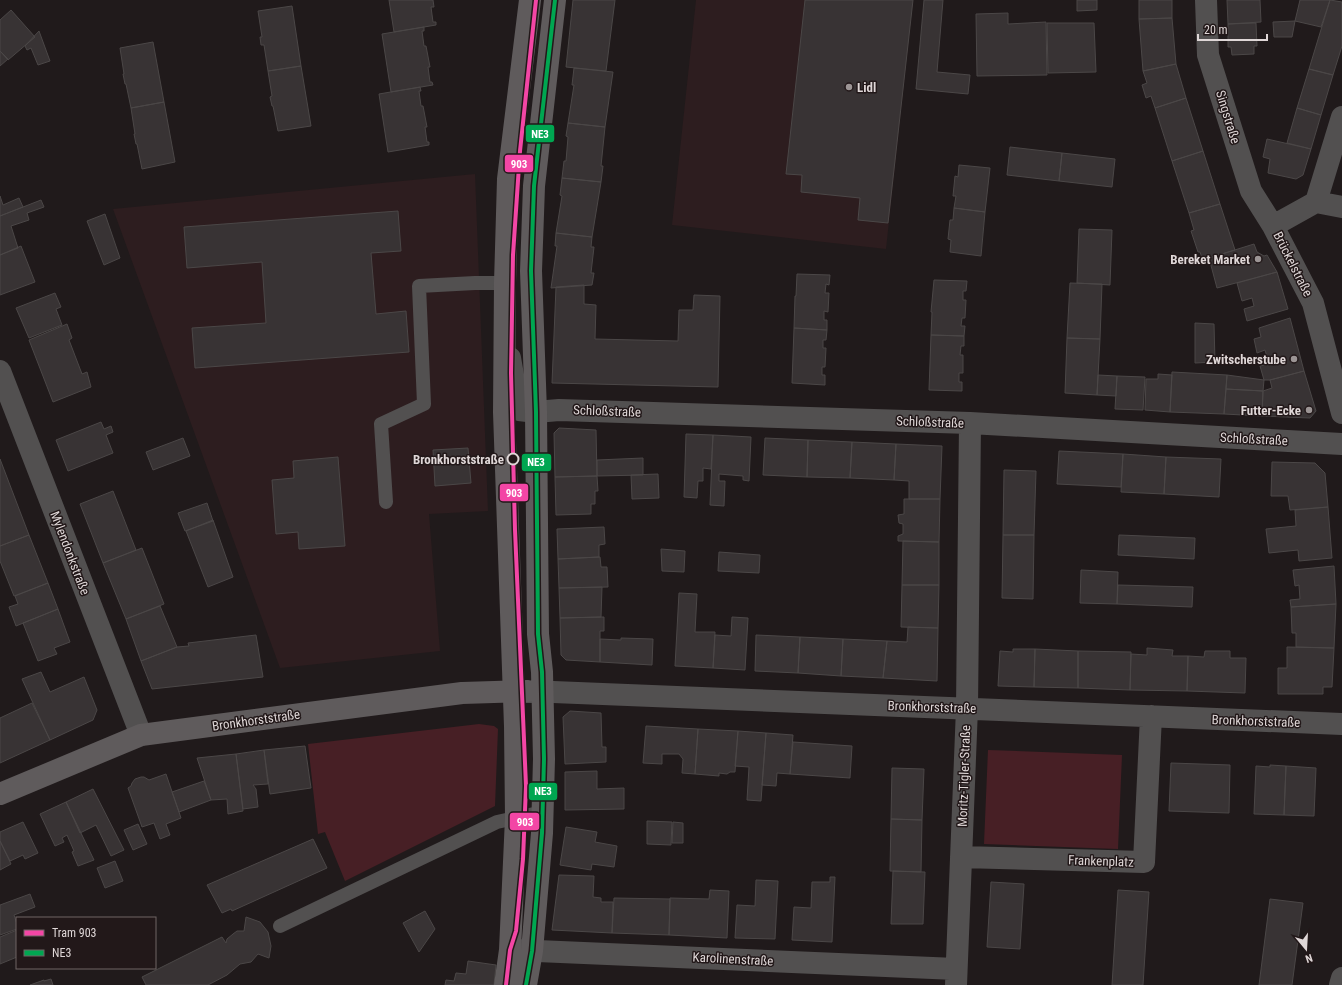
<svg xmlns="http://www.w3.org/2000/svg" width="1342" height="985" viewBox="0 0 1342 985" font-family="'Roboto Condensed',sans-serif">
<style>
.built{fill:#2d1d1f}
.green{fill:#471f25}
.building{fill:#383334;stroke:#4b4747}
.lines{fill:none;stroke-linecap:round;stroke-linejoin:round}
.lane{stroke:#525050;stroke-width:14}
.street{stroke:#525050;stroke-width:22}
.secondary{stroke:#5f5b5c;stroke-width:22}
.bus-1-casing{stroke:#221819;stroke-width:7}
.bus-1{stroke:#00a651;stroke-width:4}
.tram-1-casing{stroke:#221819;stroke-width:7}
.tram-1{stroke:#f346a5;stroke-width:4}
.poi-dot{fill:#9c9595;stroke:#221819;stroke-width:1.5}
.stop-dot{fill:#221819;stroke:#dfd7d7;stroke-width:2}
.labels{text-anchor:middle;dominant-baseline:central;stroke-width:3;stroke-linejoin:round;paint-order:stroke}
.poi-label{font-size:13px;font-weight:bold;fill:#dfd7d7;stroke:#221819;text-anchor:end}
.street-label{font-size:13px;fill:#dfd7d7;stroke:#221819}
.stop-label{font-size:13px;font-weight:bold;fill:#dfd7d7;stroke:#221819;text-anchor:end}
.line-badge{stroke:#221819;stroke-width:1.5}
.badge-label{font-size:11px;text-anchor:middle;font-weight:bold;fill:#fff}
</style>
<rect width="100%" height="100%" fill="#201a1b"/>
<path class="built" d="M696,0H913L886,249L672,225Z
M475,174L488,511L429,514L440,651L280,668L113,209Z"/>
<path class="green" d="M479,724L494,726L498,729L495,806L345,881L325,832L318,834L308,744Z
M988,750L1122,755L1118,849L984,844Z"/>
<path class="building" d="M389,0H433L434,7H431L433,22H436V25L394,32Z
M573,0H615L606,71L566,67Z
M805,0H913L888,223L858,220L860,198L801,192L802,175L786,174Z
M924,0H943L937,72L970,75L968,94L916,89Z
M1077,0H1097V10L1077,11Z
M1139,0H1172V18L1139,19Z
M1227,0H1260L1261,22L1228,24Z
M1300,0H1330L1321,27L1295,21Z
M1330,0L1342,2V46L1333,75L1309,69Z
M292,6L301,66L268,71L264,45H261L260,37H262L258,11Z
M11,10L35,37L8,60L0,51V20Z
M1008,13V24L1046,22L1047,75L977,76L976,14Z
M1172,18L1176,64L1143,71L1139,19Z
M1295,21L1292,37H1274L1273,22Z
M1047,23H1094L1096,72L1048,73Z
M1256,23L1257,46H1254V54L1232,55L1231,47H1228V24Z
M424,27V31H422L424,46H426L430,67H428L430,82H432L433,85L391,92L382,34Z
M39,31L50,61L38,65L31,48L27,50L25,46Z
M153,42L164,102L131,108L126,84H125L123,74H124L120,48Z
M0,51L8,59L0,66Z
M1176,64L1186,98L1155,108L1151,96L1146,98L1142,85L1147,83L1143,71Z
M301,66L311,126L278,131L273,106H272L270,97L272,96L268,71Z
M574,68L613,72L605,127L568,123L574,85H572Z
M1309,69L1333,75L1321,115L1297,108Z
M420,87L421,91H419L421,106H423L427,127H425L427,142H429V145L388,152L379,94Z
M1186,98L1203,151L1172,161L1155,108Z
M164,102L175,162L142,169L137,144H136L134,134H135L131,108Z
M1297,108L1321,115L1311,149L1287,143Z
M568,123L605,127L601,166H603L601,182L562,178L564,161H566L568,137L566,136Z
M1267,139L1311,149L1303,175L1296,179L1268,173L1270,159L1263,157Z
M1010,147L1062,153L1059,181L1007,175Z
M1203,151L1220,204L1189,213L1172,161Z
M1062,153L1115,159L1112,187L1059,181Z
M959,165L990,168L985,212L954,208L956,196H953L955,176L958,177Z
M562,178L601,182L592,237L556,233L562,196L560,195Z
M0,196L3,205L19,198L23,207L0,216Z
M41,200L44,207L27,213L29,220L11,226L18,248L0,255V216Z
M1220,204L1235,250L1209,258H1202L1200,252H1198L1191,231L1194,230L1189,213Z
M954,208L985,212L981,256L950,252L951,240L948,239L950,220H953Z
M398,211L401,251L371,253L376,314L406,311L409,352L195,368L192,328L266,323L262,262L187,268L184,227Z
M105,214L120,258L104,265L87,221Z
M1079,229L1112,230L1110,285L1077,283Z
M556,233L592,237L591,247H594L591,273H594L592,285L551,288L557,246H555Z
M1254,244L1257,252L1264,256L1267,255L1277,272L1217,288L1209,258Z
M21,246L35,282L0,295V255Z
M1277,272L1288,309L1247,321L1244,309L1254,306L1252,298L1242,301L1237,283Z
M797,274L830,275L829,285L826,284L825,293H829L828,312L824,311V320H827V330L794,328L795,296H796Z
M934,280L967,281L966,291H963V300H966L965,318H962L961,326H965L964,336L931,335L932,312H931Z
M1070,283L1102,284L1100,339L1067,338Z
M584,285V304L596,305L595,339L678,341L679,310H693L694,295L720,296L718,387L552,383L556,287Z
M55,293L61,307L56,309L62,325L29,338L16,308Z
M1290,318L1304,371L1270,380H1264L1260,366L1269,364L1265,350L1257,353L1254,339L1261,337L1259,328Z
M1195,323L1214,324L1215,362L1195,363Z
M67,324L72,338L69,340L82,374L87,372L91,387L53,402L29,340Z
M794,328L827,330L826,340H823V348H826L825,367H822V375H825V385L792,383Z
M931,335L964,336V346H961L960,355H963V373H959V382H962V391L929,390Z
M1067,338L1100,339L1097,395L1065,393Z
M1304,371L1316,411L1310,418L1262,416L1263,391L1272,388L1270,380Z
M1172,372L1227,375L1224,414L1170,412Z
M1158,374L1172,375L1170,412L1145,410L1146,379H1158Z
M1098,375L1117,376L1116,396L1097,395Z
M1227,375L1264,380L1263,391L1226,389Z
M1117,376L1145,377L1143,410L1115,409Z
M1226,389L1263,391L1262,416L1224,414Z
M101,422L104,429L111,426L113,432L106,435L113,453L68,471L56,440Z
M559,428L596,430L597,476L555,477L554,433Z
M686,434L713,435L711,469L703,468V481H698L697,498L684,497Z
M713,435L751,437L749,481L743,480V476L719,474V481H725L724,506L710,505Z
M183,438L190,456L153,470L146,452Z
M765,438L808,440L807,477L763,475Z
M808,440L852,442L850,478L807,477Z
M852,442L896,444L894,480L850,478Z
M896,444L942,446L940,499H909V481L894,480Z
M468,448L471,483L435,486L433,450Z
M1059,451L1123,454L1121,487L1057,484Z
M1123,454L1166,457L1164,494L1121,492Z
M338,457L345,546L299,549L298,532L276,534L272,480L294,478L293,461Z
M1166,457L1221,459L1219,497L1164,494Z
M643,458V475L597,476V460Z
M0,459L29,535L0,546Z
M1272,462L1315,463L1325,473L1328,507L1290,510L1288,496H1271Z
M1004,470L1036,471L1034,535H1003Z
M658,474L659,498L632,499L631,475Z
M597,476L598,491H595V504H591V514L556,515L555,477Z
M113,491L136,550L103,563L80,504Z
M904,499H940L939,542L898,541V536L903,534V524L899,523L898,515L904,514Z
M207,503L213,521L185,531L178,513Z
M1328,507L1332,558L1299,561L1298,550L1269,553L1266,529L1296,526L1295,510Z
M213,520L233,577L208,587L186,531Z
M604,527L605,544L599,545V557L558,559L557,529Z
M29,535L48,583L14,596L0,561V546Z
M1003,535H1034L1033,599L1002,598Z
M1119,535L1195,538L1194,559L1118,555Z
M903,541L939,542V585H902Z
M142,548L164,604L126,619L103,563Z
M661,549L685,551L684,572L662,571Z
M719,552L760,555L759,573L718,571Z
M600,557L601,567H607L608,587L559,588L558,559Z
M1334,566L1336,604L1291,607L1290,600L1300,599L1299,585L1295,586L1293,570Z
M1081,570L1118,572L1117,604L1080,603Z
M48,583L58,609L16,626L9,607L18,604L15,596Z
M902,585H939L938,628L901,627Z
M1118,585L1193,587L1192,607L1117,604Z
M602,587L601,617L560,618L559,588Z
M679,593L697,594L695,632H715L713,668L675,666Z
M1336,604L1334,648L1296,647V633H1292L1291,607Z
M160,606L177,647L141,661L126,619Z
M58,609L70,642L54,648L57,654L38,661L23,623Z
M604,617V631H600V662L566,660L561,655L560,618Z
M732,617L748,618L745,670L713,668L715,635L731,636Z
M908,627L938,628L937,681L883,678L887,641L907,642Z
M256,635L263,677L152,689L141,661L177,647L189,646L188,643Z
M756,635L800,637L798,673L755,671Z
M800,637L843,639L841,676L798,673Z
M621,638L653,639L652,665L600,662V639L621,640Z
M843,639L887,641L883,678L841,676Z
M1287,647L1334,648L1332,687H1323V694H1278V668H1287Z
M1147,648L1173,650L1172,656H1188L1187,691L1130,690L1131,654L1147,655Z
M1013,649H1035L1034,687L998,686L1000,651L1013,652Z
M1035,649L1078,651V688L1034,687Z
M1078,651L1131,652L1130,690L1078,688Z
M1205,651H1230V658H1246L1245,693L1187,691L1188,656L1204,657Z
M41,672L50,692L84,677L97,710L93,720L50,740L22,679Z
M32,703L50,740L0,763V718Z
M570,711L601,713L602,747H606V762L565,764L563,717Z
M646,726L698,729L695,774L682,773L683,759L679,754H662V764L643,763Z
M698,729L738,731L735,772H730L727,774L719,773V776L695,774Z
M738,731L766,733L761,801L747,800L749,767L735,766Z
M766,733L793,735L790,774L777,773L776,786L762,785Z
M793,742L852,746L850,778L790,774Z
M305,746L311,788L270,794L264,750Z
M264,750L268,784L253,785L256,789L258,807L243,809L236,754Z
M236,754L243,811L228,814L227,799L211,800L197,758Z
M1171,763L1230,765L1229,813L1169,811Z
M1270,765L1286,766L1284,815L1254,814L1256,766L1270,767Z
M1286,766L1316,768L1314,816L1284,815Z
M892,768L924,769L922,820L891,819Z
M597,771V789L624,788V809L565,810V772Z
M166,774L181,818L166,824L170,835L160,839L154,823L142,827L128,788L131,786L132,783L135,779L141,777H144L149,780Z
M204,781L211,800L179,812L172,792Z
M93,789L124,850L111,856L96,825L80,833L66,802Z
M66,802L94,860L78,866L72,852L74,851L67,835L62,838L64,842L55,846L40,814Z
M891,819L922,820L921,872L890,871Z
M647,821L672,822L671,845L647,844Z
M23,822L38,853L25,859L23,855L10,861L0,841V832Z
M673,822L683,823V843H672Z
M138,824L147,844L133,850L124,830Z
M566,827L597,832L595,842L617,846L614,867L592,864L591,870L560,865Z
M313,839L327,868L232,911L231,909L222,913L207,885Z
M0,841L11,864L0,870Z
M115,861L123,881L105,888L97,868Z
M893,871L925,872L923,924H891Z
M559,875L594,876L593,897L601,898V902H613L612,933L552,930Z
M830,877H835L832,942L792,940L794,907L811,908L812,882H830Z
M756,880L778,881L775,939L735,938L737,905L755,906Z
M991,882L1024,884L1020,949L987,947Z
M710,890L729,891L727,938L669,935L670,898L709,899Z
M1118,890L1149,892L1143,985H1112Z
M30,894L35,907L14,915L17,924V929L0,935V905Z
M614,898L670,899L669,935L612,933Z
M1270,899L1303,903L1292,985H1259Z
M425,911L435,929L419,952L403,923Z
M246,917L260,922L268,932L271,946L269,958L258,954L251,962L240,964L227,975L208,985H146L142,977L222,937L226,943L227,939L233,934L237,931H244Z
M17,930V957L0,964V937Z
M468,961L496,965L494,985H445L446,980L454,981L456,973L466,974Z
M51,979L53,985H30L44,980V981Z"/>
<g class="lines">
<path class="lane" d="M386,502L381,424L424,404L419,286L475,283H505
M280,926L497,822L543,812"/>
<path class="street" d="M1206,0L1208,55L1251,191L1273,226L1313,303L1342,413
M1316,202L1342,207
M1273,226L1316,202L1342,117
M510,358L519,410L536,412L559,410L970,423L1342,444
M0,371L141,735
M524,692H553L1342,724
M961,857L1144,862L1151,716
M514,950L956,969
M956,985L967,708L970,423
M1340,985L1342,978"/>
<path class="secondary" d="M0,794L141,735L462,693L528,691
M505,985L510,950L516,818L515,726L504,412L505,283L508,179L530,0
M526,985L532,951L542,833L544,759L542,672L538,634L536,412L531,271L534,186L555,0"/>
<g class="bus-1-casing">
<path id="bus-1" d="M526,985L532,951L542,833L544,759L542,672L538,634L536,412L531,271L534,186L555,0"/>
</g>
<use href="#bus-1" class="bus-1"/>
<g class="tram-1-casing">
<path id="tram-1" d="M506,985L510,950L516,931L523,859L526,786L515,530L511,373L513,255L520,151L536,0"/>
</g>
<use href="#tram-1" class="tram-1"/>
</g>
<g class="poi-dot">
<circle cx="849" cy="87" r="4"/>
<circle cx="1258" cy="259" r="4"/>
<circle cx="1294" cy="359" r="4"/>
<circle cx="1309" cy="410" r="4"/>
</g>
<circle class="stop-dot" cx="513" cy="459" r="5.5"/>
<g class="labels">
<g class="poi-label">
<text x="857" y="87" text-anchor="start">Lidl</text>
<text x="1250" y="259">Bereket Market</text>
<text x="1286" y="359">Zwitscherstube</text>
<text x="1301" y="410">Futter-Ecke</text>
</g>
<g class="street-label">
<text transform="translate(1228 117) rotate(73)">Singstraße</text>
<text transform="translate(1293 264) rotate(63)">Brückelstraße</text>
<text transform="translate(607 411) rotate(2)">Schloßstraße</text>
<text transform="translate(930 422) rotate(2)">Schloßstraße</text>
<text transform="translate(1254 439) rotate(3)">Schloßstraße</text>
<text transform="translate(70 553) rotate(69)">Mylendonkstraße</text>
<text transform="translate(932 707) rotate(2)">Bronkhorststraße</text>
<text transform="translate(256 720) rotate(-8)">Bronkhorststraße</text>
<text transform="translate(1256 721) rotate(2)">Bronkhorststraße</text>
<text transform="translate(964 776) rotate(-88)">Moritz-Tigler-Straße</text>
<text transform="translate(1101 861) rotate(2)">Frankenplatz</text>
<text transform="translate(733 959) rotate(3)">Karolinenstraße</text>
</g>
<g class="stop-label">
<text x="504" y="459">Bronkhorststraße</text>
</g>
</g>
<g class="line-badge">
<rect x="525" y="124" width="30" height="19" rx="4" fill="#00a651"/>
<rect x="504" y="154" width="30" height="19" rx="4" fill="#f346a5"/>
<rect x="521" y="453" width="31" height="19" rx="4" fill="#00a651"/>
<rect x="499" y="483" width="30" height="19" rx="4" fill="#f346a5"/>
<rect x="528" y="782" width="30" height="19" rx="4" fill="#00a651"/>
<rect x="509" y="812" width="31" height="19" rx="4" fill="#f346a5"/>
</g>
<g class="badge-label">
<text x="540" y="138">NE3</text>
<text x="519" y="168">903</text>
<text x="536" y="466">NE3</text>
<text x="514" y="497">903</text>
<text x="543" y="795">NE3</text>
<text x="525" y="826">903</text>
</g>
<rect x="16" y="917" width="140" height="52" fill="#221819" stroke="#6e6465"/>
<rect x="24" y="930" width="20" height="6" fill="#f346a5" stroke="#6e6465"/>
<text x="52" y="937" font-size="12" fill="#dfd7d7">Tram 903</text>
<rect x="24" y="950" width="20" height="6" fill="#00a651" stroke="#6e6465"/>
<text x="52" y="957" font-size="12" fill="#dfd7d7">NE3</text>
<g transform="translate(1306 949) rotate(162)" stroke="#221819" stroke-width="3" paint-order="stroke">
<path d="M0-3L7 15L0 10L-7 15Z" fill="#dfd7d7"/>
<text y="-6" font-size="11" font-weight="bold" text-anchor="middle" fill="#dfd7d7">N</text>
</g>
<path d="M1198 34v6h69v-6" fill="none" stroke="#dfd7d7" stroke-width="2"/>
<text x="1204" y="34" font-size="12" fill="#dfd7d7" stroke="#221819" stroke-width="3" paint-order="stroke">20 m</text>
</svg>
